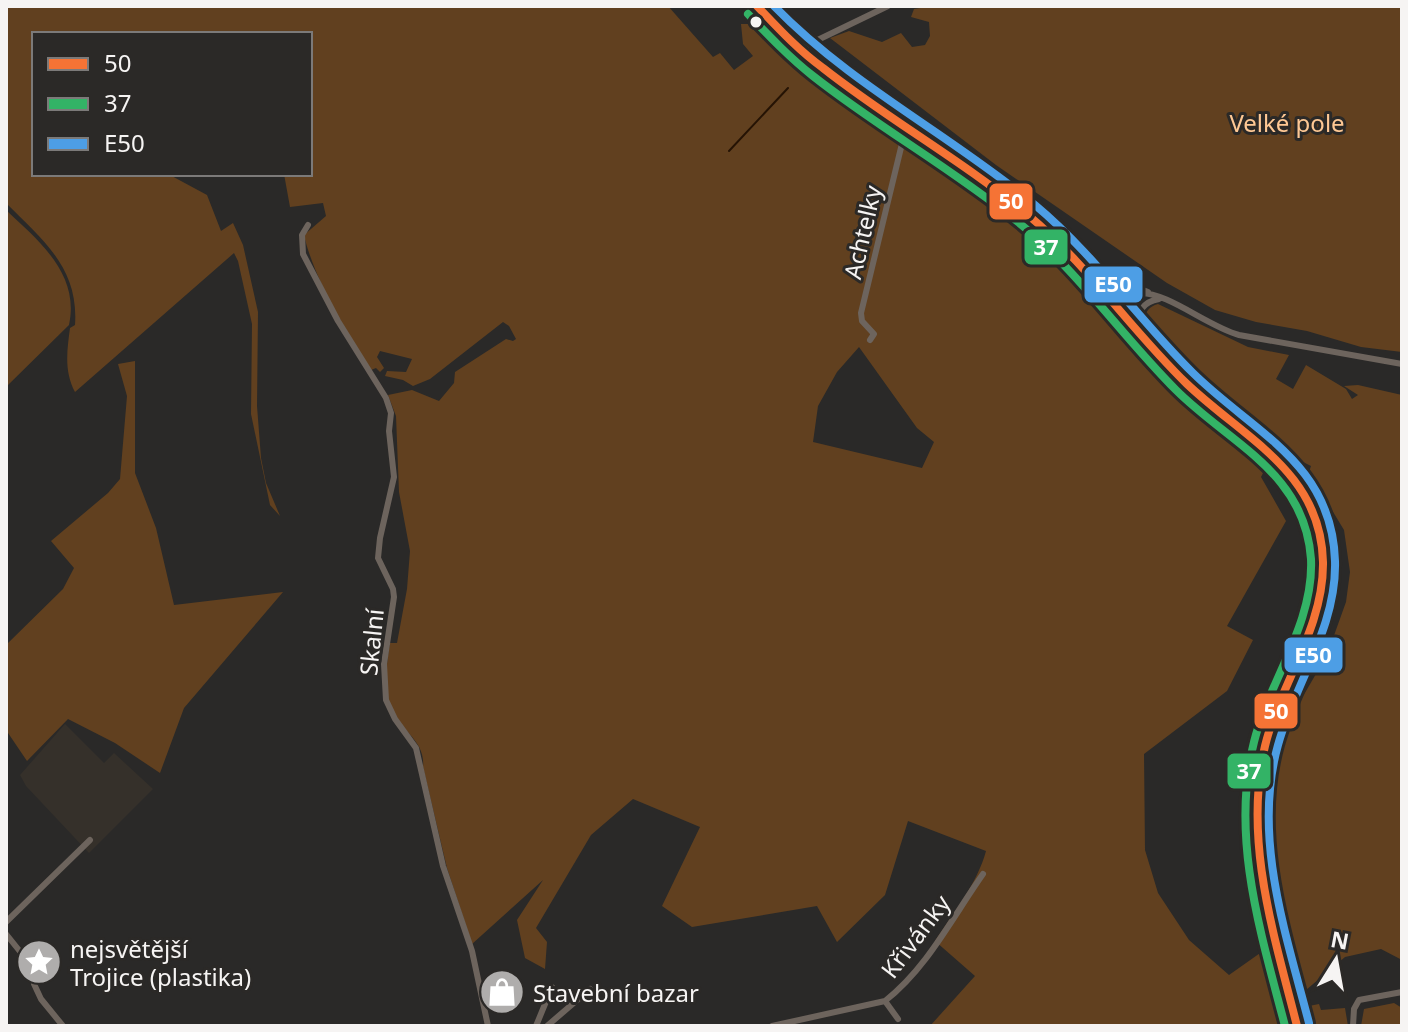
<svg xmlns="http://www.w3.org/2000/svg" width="1408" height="1032" viewBox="0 0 1408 1032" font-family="'Noto Sans',sans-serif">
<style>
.built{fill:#35302a}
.green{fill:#61401f;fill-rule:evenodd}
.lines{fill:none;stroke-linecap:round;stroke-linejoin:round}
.stream{stroke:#251304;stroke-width:2}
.minor{stroke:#6d645d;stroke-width:6}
.bus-1-casing{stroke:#2b2927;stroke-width:14}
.bus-2-casing{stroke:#2b2927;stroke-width:14}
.bus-3-casing{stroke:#2b2927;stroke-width:14}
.bus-1{stroke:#f57335;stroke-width:8}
.bus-2{stroke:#33b366;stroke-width:8}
.bus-3{stroke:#4d9ee5;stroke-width:8}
.bus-dot{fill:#f6f4f3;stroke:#2b2927;stroke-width:3}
.labels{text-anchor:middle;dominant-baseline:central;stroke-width:6;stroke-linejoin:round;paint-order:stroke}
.park-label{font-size:24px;fill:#fec894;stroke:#2b2927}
.street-label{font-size:24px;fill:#f6f4f3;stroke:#2b2927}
.poi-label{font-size:24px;fill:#f6f4f3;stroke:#2b2927;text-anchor:start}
.line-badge{stroke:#2b2927;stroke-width:3}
.badge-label{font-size:22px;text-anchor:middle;font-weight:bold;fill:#fff}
</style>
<rect width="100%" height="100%" fill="#2a2928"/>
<path class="built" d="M65,724L104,763L114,753L153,789L89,853L26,786L20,775Z"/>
<path class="green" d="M6,6H668L713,57L720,53L734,70L753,56L743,44L741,24H762L800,61L978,190L1072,275L1116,326L1123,339L1174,392L1266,467L1261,477L1286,521L1227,626L1253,640L1227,691L1144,754L1145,850L1158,893L1189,940L1229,975L1263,951L1283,1026H930L975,976L935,941C954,912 977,884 986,851L908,821L885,895L837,942L817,906L692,927L662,906L700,827L633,799L591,835L536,928L547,942L545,969L525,958L517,920L543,880L472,944L447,868L423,767C426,740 399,730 390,707C383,690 387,660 390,643H397L407,589L410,551L399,492L396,416L388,395L412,390L439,401L454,383L455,372L506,339L513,341L516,339L509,326L503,322L430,379L413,386L403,380L385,376L387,371L406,372L412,359L380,351L377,357L384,368L380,372L376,368L371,370C347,335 313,276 304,235L326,216L323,203L290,207L284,174H310V34H34V174H168L207,195L221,231L233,223L243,245L258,312L257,406L261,458L266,483L280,516L270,505L251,414L252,324L238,261L234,253L75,392C64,371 67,351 70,328L75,325C79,268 43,240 6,203ZM859,347L917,428L934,442L922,468L813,442L818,406L837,372Z
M933,6H1402V352L1361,347L1307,331L1256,322L1215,310L1167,283L996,165L830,38L849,31L882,42L901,33L912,47L925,45L930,36L929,22L911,17L914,9Z
M6,210C39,241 80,274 69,325L6,387Z
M1158,304L1248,347L1289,355L1276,379L1293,389L1306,365L1346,389L1352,399L1358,395L1344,386L1358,385L1402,395V960L1381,949L1345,957L1306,990L1288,926L1285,930C1268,882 1261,831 1266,780L1269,786L1274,783L1268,770L1288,722L1327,655L1346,602L1350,572L1344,530L1309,472L1311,466L1295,458L1290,460L1194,381L1151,334C1144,322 1141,309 1158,304Z
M135,361V473L156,528L174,605L283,592L184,708L160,773L115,743L68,719L27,761L6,730V645L63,589L74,568L51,541L108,493L120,479L127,396L118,364Z
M1394,1003L1402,1008V1026H1361L1364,1009Z
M1319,1004L1321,1010L1345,1008L1348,1026H1304L1299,1008Z"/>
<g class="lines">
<path class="stream" d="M729,151L788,88"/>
<path class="minor" d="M757,6L799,49L822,68C898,124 981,172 1052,235C1102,280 1139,336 1186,383C1243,440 1325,469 1323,563C1323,629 1280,684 1265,746C1241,839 1275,937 1297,1026
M799,49L888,6
M308,225L302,235L303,254L338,321L386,398L391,413L389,431L394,477L380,538L378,558L393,589L394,597L384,664L386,700L395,719L416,748L443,866L472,951L488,1026
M1088,268L1148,292
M1116,302C1124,298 1131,293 1140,293C1167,292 1209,327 1239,335L1402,364
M1137,327C1139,311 1142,302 1159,299
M870,340L874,334L862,321L861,313L906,127
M6,922L90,840
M6,934L26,959L33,973L34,984L41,999L63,1026
M885,1001L898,1019
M536,1026L552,987
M547,1026L590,989
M772,1026L885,1001C927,968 952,918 983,874
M1353,1026L1354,1009L1359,1000L1402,992"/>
<g class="bus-1-casing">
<path id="bus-1" d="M757,6C778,28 798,50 823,68C889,120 963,161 1028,215C1088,265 1131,330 1187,384C1245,439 1321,472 1323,562C1324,628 1280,684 1265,746C1243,840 1274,935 1297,1026"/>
</g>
<g class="bus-2-casing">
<path id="bus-2" d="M748,14C769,36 790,58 813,76C879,128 953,169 1018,222C1078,271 1121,335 1176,390C1230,444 1305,472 1311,559C1314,624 1269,681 1254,742C1230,837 1261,934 1285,1026"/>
</g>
<g class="bus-3-casing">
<path id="bus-3" d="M774,6C852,86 949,134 1035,205C1095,255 1138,319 1193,373C1254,433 1332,463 1335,561C1337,627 1295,683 1278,745C1252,837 1286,934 1309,1023"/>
</g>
<use href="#bus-1" class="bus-1"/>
<use href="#bus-2" class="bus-2"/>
<use href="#bus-3" class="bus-3"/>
</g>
<defs>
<g id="sight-disc" transform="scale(2.3)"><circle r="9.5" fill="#afadac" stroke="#2b2927"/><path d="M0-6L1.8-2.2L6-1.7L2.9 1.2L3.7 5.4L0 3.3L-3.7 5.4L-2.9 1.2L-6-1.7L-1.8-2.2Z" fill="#fff"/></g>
<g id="shop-disc" transform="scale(2.3)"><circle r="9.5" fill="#afadac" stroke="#2b2927"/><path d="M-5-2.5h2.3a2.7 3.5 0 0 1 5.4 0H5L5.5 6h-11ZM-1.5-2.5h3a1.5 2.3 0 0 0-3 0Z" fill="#fff"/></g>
</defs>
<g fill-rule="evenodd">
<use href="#sight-disc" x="39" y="962"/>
<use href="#shop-disc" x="502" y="992"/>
</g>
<circle class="bus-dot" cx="756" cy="22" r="7"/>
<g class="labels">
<g class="park-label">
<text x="1287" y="122">Velké pole</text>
</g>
<g class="street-label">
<text transform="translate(862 232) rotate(-77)">Achtelky</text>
<text transform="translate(371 642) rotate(-84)">Skalní</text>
<text transform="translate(915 936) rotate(-53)">Křivánky</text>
</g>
<g class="poi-label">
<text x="70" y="948">nejsvětější<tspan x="70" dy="28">Trojice (plastika)</tspan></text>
<text x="533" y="992">Stavební bazar</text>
</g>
</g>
<g class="line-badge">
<rect x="988" y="182" width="46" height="39" rx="8" fill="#f57335"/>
<rect x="1023" y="228" width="46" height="38" rx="8" fill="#33b366"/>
<rect x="1083" y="265" width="61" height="39" rx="8" fill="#4d9ee5"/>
<rect x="1283" y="636" width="61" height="38" rx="8" fill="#4d9ee5"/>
<rect x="1253" y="692" width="46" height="38" rx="8" fill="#f57335"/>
<rect x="1226" y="752" width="46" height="38" rx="8" fill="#33b366"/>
</g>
<g class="badge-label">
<text x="1011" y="209">50</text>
<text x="1046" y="255">37</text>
<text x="1113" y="292">E50</text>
<text x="1313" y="663">E50</text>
<text x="1276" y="719">50</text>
<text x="1249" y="779">37</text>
</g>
<rect width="1408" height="1032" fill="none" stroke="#f6f4f3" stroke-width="16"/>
<rect x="32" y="32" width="280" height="144" fill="#2b2927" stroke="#7c7a79" stroke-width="2"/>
<rect x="48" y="58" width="40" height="12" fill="#f57335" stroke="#7c7a79" stroke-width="2"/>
<text x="104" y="72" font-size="24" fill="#f6f4f3">50</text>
<rect x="48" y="98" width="40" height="12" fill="#33b366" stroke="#7c7a79" stroke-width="2"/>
<text x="104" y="112" font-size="24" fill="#f6f4f3">37</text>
<rect x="48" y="138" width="40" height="12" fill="#4d9ee5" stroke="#7c7a79" stroke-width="2"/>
<text x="104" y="152" font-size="24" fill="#f6f4f3">E50</text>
<g transform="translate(1336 960) rotate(11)" stroke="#2b2927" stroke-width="6" paint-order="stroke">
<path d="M0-6L14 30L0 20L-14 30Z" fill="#f6f4f3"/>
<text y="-12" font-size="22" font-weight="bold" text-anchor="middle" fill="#f6f4f3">N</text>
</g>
</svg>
